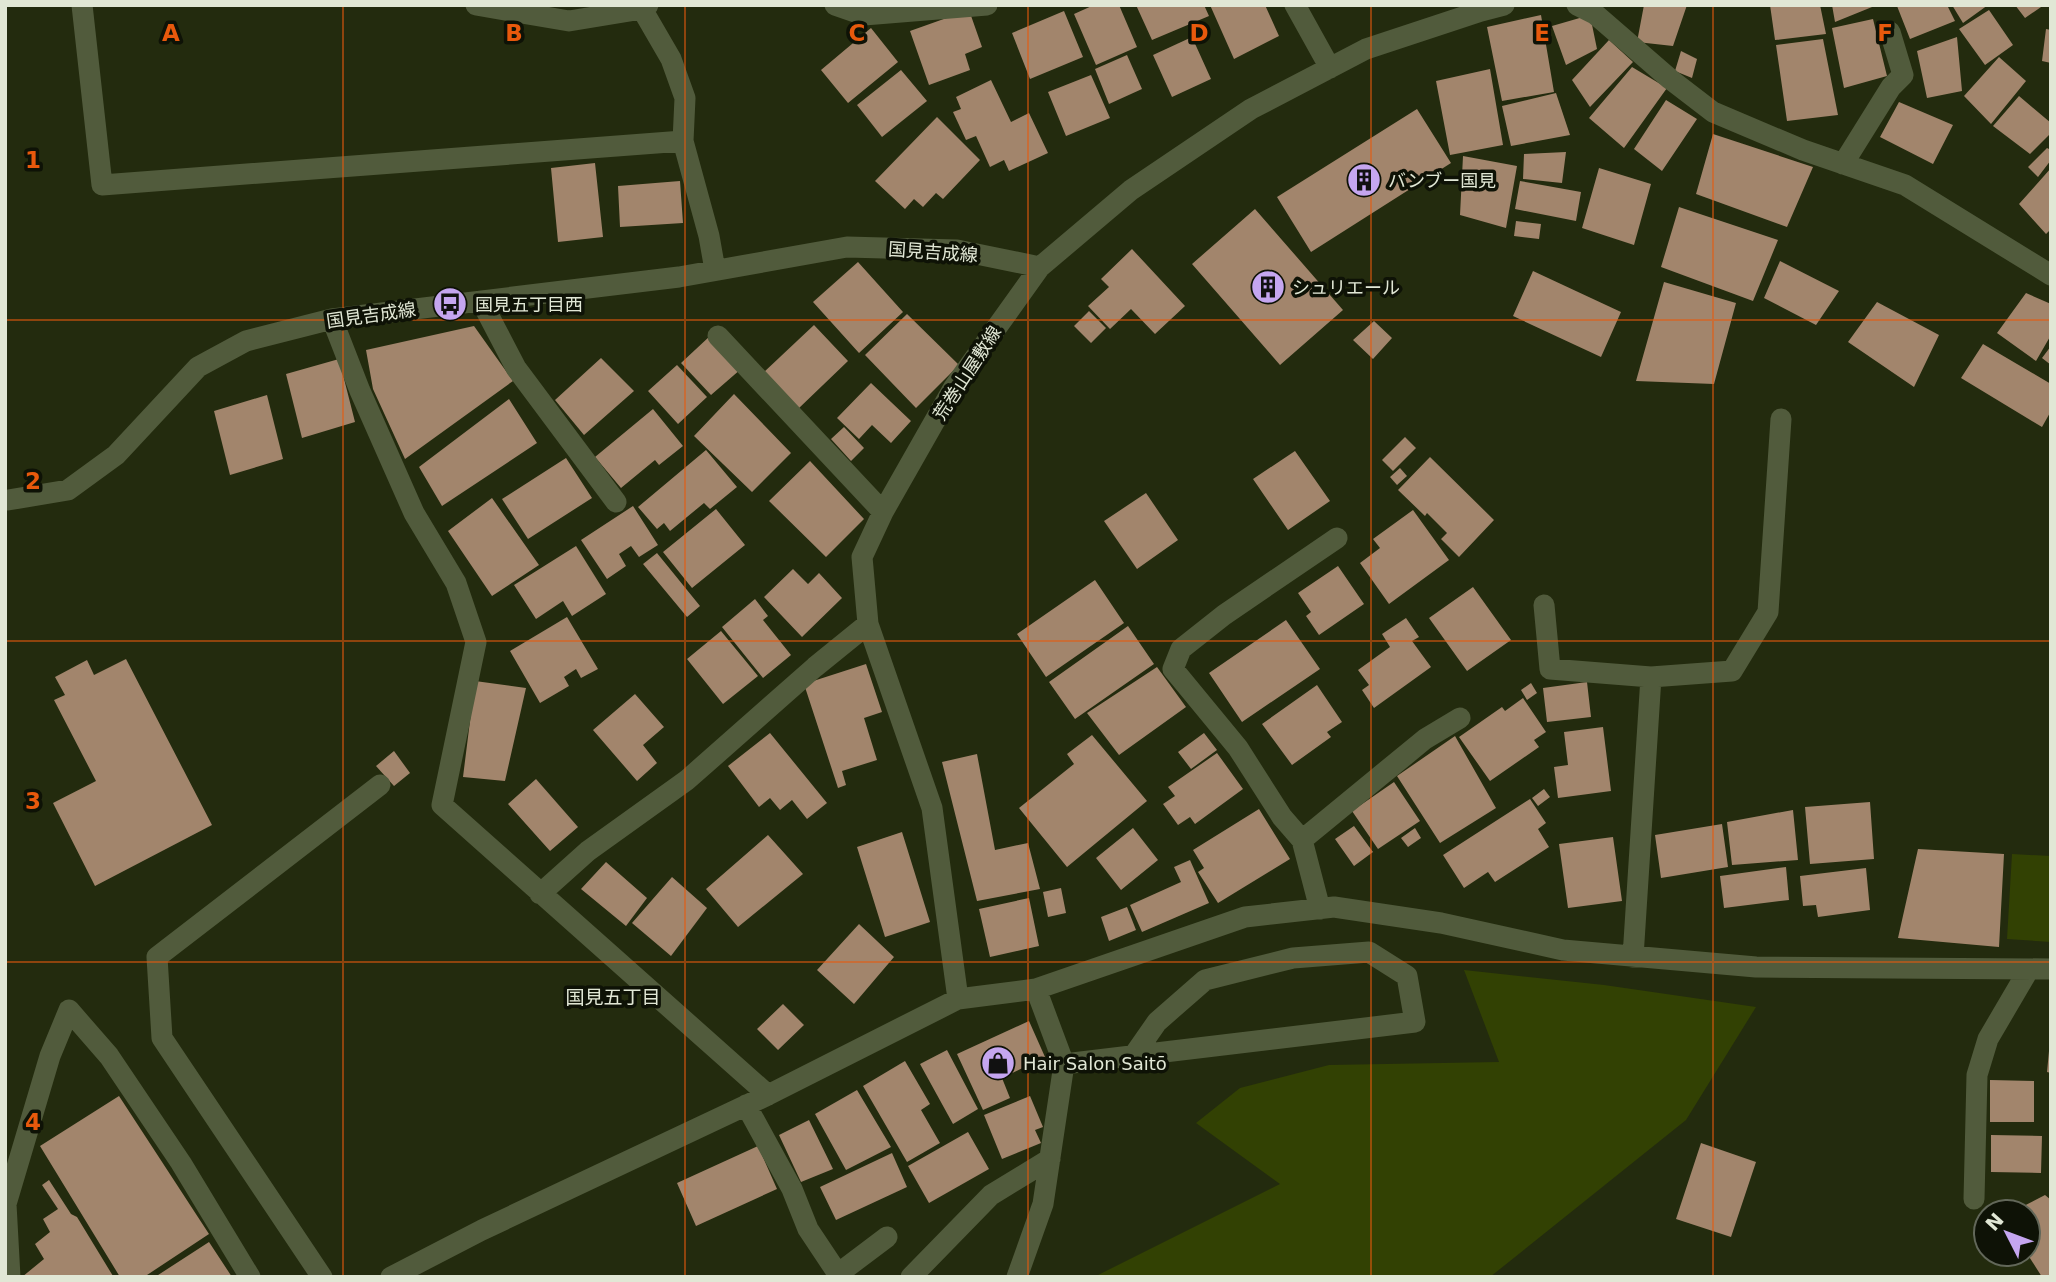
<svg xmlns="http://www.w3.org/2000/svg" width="2056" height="1282" viewBox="0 0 2056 1282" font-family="'DejaVu Sans','Noto Sans JP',sans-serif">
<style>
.green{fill:#324103}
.building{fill:#a2856c}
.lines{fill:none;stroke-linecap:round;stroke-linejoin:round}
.minor{stroke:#515b3c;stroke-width:21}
.grid{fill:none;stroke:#e8590c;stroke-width:2;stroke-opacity:0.55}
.labels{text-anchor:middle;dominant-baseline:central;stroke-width:7;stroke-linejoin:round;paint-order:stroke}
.poi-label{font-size:18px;fill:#e1e7d5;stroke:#0e1206;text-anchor:start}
.street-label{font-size:18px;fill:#e1e7d5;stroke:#0e1206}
.neighbourhood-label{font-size:19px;fill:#e1e7d5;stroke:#0e1206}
.grid-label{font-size:23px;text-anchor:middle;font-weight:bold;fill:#e8590c;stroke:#0e1206;stroke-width:7;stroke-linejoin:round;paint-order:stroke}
</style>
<rect width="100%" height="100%" fill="#232b0e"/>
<path class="green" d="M2012,854L2051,856V942L2007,939Z
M1464,970L1604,985L1756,1007L1686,1120L1490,1277H1094L1280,1184L1196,1123L1240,1088L1329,1065L1499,1062Z"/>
<path class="building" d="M1094,5H1119L1137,47L1096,65L1074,14Z
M1136,5H1204L1209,16L1152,40Z
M1210,5H1265L1279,36L1234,59Z
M1644,5H1687L1673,46L1637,42Z
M1770,5H1820L1826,34L1775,40Z
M1832,5H1877L1835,22Z
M1947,5L1955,21L1910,39L1897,6Z
M1952,5H1988L1963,23Z
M2015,5H2044L2025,18Z
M969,10L982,47L965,54L970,70L929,85L910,31Z
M1989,10L2013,45L1985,65L1959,29Z
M1064,11L1083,57L1030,79L1012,33Z
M1541,15L1554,92L1502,101L1487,27Z
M1590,15L1597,49L1566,65L1552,26Z
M1873,19L1887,76L1844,88L1832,28Z
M871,28L898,62L848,103L821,70Z
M2046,29L2051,30V63L2042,61Z
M1192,37L1211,79L1172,97L1153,55Z
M1957,37L1962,91L1927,98L1917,51Z
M1823,39L1838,115L1787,121L1776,45Z
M1609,40L1633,62L1590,107L1572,80Z
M1681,51L1697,59L1692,78L1675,71Z
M1127,55L1142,89L1109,104L1095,69Z
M1999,57L2026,81L1991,124L1964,96Z
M1632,67L1667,88L1624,148L1589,118Z
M1490,69L1503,145L1450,155L1436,81Z
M901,70L927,101L882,137L857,105Z
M1091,75L1110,118L1066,136L1048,92Z
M991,80L1011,122L1029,113L1048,153L1009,171L1004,160L990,167L976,136L966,140L953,112L961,109L956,97Z
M1556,93L1570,135L1511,146L1502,106Z
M2019,96L2051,123V133L2030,154L1993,126Z
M1666,100L1697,119L1662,171L1634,149Z
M1899,102L1953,125L1933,164L1880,137Z
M1417,109L1451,163L1311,252L1277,197Z
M937,117L980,160L943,199L936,193L923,207L914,199L905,209L875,181Z
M1713,134L1813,167L1787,227L1696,194Z
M2047,148L2051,150V160L2038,177L2028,167Z
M1566,152L1562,183L1523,179L1524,154Z
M1463,156L1517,166L1506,228L1460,215Z
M595,163L603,237L558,242L551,168Z
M1599,168L1651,184L1634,245L1582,228Z
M2051,168V229L2046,234L2019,204Z
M680,181L683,223L620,227L618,186Z
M1520,181L1581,192L1576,221L1515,209Z
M1679,207L1778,240L1753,301L1661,267Z
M1255,209L1343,310L1280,365L1192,264Z
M1516,221L1541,224L1539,239L1514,236Z
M1132,249L1185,306L1155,334L1131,309L1110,329L1088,306L1109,287L1101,279Z
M1780,261L1839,291L1816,325L1764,298Z
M858,262L903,312L859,353L813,302Z
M1533,271L1621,312L1601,357L1513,316Z
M1664,282L1736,303L1714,384L1636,381Z
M2026,293L2051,304V335L2036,361L1997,333Z
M1877,302L1939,335L1914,387L1848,342Z
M1089,311L1106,328L1091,343L1074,326Z
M907,314L959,365L916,408L865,355Z
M1374,321L1392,338L1373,359L1353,340Z
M814,325L848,361L798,409L763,373Z
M474,326L513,381L405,459L373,389L366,350Z
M710,336L741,369L711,395L681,363Z
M1983,344L2051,384V411L2042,427L1961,378Z
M2051,346V365L2042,358Z
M601,358L634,391L584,435L555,400Z
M339,359L355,422L302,438L286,374Z
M677,365L707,397L678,424L648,391Z
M871,383L911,421L891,443L872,425L859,439L837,418Z
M734,394L791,453L752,492L694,436Z
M267,395L283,459L230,475L214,411Z
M509,399L537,443L442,506L419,467Z
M653,409L683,446L659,465L655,460L621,488L595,457Z
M844,427L864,448L851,461L831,439Z
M1405,437L1416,448L1393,471L1382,460Z
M706,450L737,487L710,509L704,503L670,531L664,523L657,529L638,507Z
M1295,451L1330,501L1288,530L1253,479Z
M1430,457L1494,520L1459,557L1441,539L1447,533L1427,513L1425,516L1398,490Z
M566,458L592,498L528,539L502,499Z
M810,461L864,519L826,557L769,501Z
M1400,468L1407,476L1397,485L1390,477Z
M1146,493L1178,540L1137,569L1104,521Z
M492,498L539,565L492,596L448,531Z
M633,506L658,545L639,557L631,546L619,554L626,566L607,579L581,540Z
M716,509L745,545L692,588L663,552Z
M1413,510L1449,560L1389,604L1360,563L1380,548L1373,539Z
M576,546L606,594L572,616L563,601L536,619L514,585Z
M657,553L700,606L687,617L643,564Z
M1338,566L1364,604L1319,635L1306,616L1311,612L1298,593Z
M793,569L808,584L819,573L842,598L802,637L764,597Z
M1095,580L1124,623L1046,677L1017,634Z
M1473,587L1511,640L1467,671L1429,618Z
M755,599L768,616L763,620L791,655L763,678L722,627Z
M567,617L598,669L581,678L576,669L564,677L569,686L540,703L510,651Z
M1406,618L1419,637L1412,641L1431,667L1374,708L1362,690L1369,685L1358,670L1390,647L1382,634Z
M1286,620L1320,669L1242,722L1209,673Z
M1128,626L1154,664L1075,719L1049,682Z
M721,631L758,676L723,704L687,659Z
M126,659L212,825L95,886L53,803L96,781L54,700L65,695L55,677L87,660L94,675Z
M866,664L882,712L864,718L877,760L842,771L846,785L838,788L804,684Z
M1157,667L1186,707L1119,755L1087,713Z
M475,681L526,688L505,781L463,777Z
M1587,682L1591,717L1547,722L1543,688Z
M1531,683L1537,693L1527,700L1521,690Z
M1317,685L1342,722L1327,732L1331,737L1292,765L1262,724Z
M635,694L664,727L643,745L657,763L637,781L593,730Z
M1523,698L1546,732L1534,740L1539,747L1490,781L1459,737L1502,707L1505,711Z
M1603,727L1611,791L1558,798L1554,767L1568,765L1564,732Z
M770,733L827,803L807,819L792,800L780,810L770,798L759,807L728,766Z
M1204,733L1217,750L1191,769L1178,752Z
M1092,735L1147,801L1067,867L1019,808L1074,764L1067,754Z
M1455,736L1496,808L1440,843L1397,776Z
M394,751L410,773L394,786L376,766Z
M1217,753L1243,789L1195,824L1190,817L1178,825L1163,804L1175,796L1168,787Z
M977,754L995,850L1028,843L1040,889L977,901L942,762Z
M536,779L578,827L550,851L508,804Z
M1394,782L1420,821L1378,849L1352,811Z
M1544,789L1550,797L1538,806L1532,798Z
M1530,799L1546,823L1538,829L1549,847L1495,882L1488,872L1464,888L1443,855Z
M1870,802L1874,859L1810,864L1805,807Z
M1259,809L1290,859L1218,903L1198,872L1204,868L1193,850Z
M1793,810L1798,860L1732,865L1727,822Z
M1722,824L1728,867L1661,878L1655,835Z
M1354,826L1373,852L1354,866L1335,839Z
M1133,828L1158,860L1121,890L1096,858Z
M1415,828L1421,838L1408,847L1401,838Z
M902,832L930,922L885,937L857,847Z
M768,835L803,874L738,927L706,889Z
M1613,837L1622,901L1568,908L1559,844Z
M1918,849L2004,854L1999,947L1898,938Z
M1190,860L1209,903L1142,932L1130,905L1181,882L1174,867Z
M606,862L647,898L626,926L581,889Z
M1786,867L1789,900L1724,908L1720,876Z
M1866,868L1870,910L1818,917L1816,905L1803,906L1800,876Z
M672,877L707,908L671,956L632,923Z
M1061,888L1066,913L1048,917L1043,892Z
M1029,898L1039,946L990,957L979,909Z
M1127,907L1136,930L1109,941L1101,917Z
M859,924L894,957L854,1004L817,970Z
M783,1004L804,1025L778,1050L757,1029Z
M1029,1021L1045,1057L1002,1078L1010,1098L983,1110L957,1054Z
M947,1050L978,1109L953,1124L920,1064Z
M2049,1051H2051V1073L2047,1072Z
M905,1061L930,1104L921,1110L940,1143L907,1162L863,1086Z
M1990,1080L2034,1081V1122H1990Z
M857,1090L891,1147L846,1170L815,1114Z
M119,1096L209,1234L144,1277H120L40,1146Z
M1030,1096L1043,1127L1035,1130L1041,1143L1002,1159L984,1115Z
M809,1120L833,1169L801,1182L779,1135Z
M968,1132L989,1169L929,1203L908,1166Z
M1991,1135L2042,1136L2041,1173L1991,1172Z
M1701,1143L1756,1162L1731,1237L1676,1219Z
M758,1146L777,1189L696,1226L677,1183Z
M892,1153L907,1187L836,1220L820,1187Z
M49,1180L71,1214L77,1217L113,1276L22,1277L44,1259L35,1244L50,1232L43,1219L58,1209L42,1185Z
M2045,1195L2051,1200V1277H2042L2028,1255V1212H2012Z
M209,1242L232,1277H155Z"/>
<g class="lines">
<path class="minor" d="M82,5L102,185L683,141
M476,5L569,21L642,9L648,5
M835,5L864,15L987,5
M1295,5L1330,68
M1577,5L1595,14L1670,79L1713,112L1803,150L1905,185L2051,275
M642,9L671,59L685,98L683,141L709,236L715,270
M1843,164L1891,87L1903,75L1890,32
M481,301L516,368L616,502
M332,319L360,391L414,513L456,583L476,642L442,805L768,1095
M718,336L883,512
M8,500L68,490L116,455L198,367L246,341L332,319L679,277L847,247L957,250L1040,267
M1337,538L1224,615L1181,649L1173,669L1238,748L1282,817L1302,840L1425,739L1460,718
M1544,605L1550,669L1651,677
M1302,840L1320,909
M540,894L588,851L687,780L815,667L868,624
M1633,957L1651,677L1732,671L1768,612L1781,419
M1036,989L1064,1064L1415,1022L1407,976L1369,952L1293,958L1205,980L1157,1022L1134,1055
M958,999L932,808L868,624L862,557L883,512L954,387L1040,267L1131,190L1251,109L1366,49L1481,11L1504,5
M746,1105L792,1189L808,1229L838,1274L887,1237
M1974,1199L1977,1075L1988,1039L2029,969
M10,1277L6,1204L50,1056L69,1010L109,1056L181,1163L250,1277
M322,1277L162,1038L157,957L380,785
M391,1277L482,1230L768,1095L958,999L1036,989L1245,917L1334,907L1441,923L1563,950L1756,967L2051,969
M911,1277L991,1195L1050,1159
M1017,1277L1043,1204L1064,1064"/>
</g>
<path class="grid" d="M343,5V1277M685,5V1277M1028,5V1277M1371,5V1277M1713,5V1277M5,320H2051M5,641H2051M5,962H2051"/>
<defs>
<g id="building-disc" transform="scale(1.75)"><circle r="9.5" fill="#c5a6f0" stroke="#0e1206"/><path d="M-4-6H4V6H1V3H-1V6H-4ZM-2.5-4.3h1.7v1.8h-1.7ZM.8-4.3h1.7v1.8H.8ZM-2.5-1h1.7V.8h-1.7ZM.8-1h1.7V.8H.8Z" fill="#111"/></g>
<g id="bus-disc" transform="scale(1.75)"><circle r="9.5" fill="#c5a6f0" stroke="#0e1206"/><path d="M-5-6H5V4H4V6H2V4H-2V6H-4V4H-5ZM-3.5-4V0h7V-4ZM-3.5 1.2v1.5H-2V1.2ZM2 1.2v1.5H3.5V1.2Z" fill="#111"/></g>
<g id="shop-disc" transform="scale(1.75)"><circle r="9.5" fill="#c5a6f0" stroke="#0e1206"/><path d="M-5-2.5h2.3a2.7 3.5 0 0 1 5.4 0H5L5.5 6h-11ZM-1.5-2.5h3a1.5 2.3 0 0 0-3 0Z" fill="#111"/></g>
</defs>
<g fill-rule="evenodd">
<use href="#building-disc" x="1364" y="180"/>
<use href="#building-disc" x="1268" y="287"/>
<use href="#bus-disc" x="450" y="304"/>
<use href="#shop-disc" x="998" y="1063"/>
</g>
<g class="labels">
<g class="poi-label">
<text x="1388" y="180">バンブー国見</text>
<text x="1292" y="287">シュリエール</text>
<text x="475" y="304">国見五丁目西</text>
<text x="1023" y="1063">Hair Salon Saitō</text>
</g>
<g class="street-label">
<text transform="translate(933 252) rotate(4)">国見吉成線</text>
<text transform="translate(371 315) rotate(-8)">国見吉成線</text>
<text transform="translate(967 373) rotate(-57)">荒巻山屋敷線</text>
</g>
<g class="neighbourhood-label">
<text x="613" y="997">国見五丁目</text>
</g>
</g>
<g class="grid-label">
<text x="171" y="41">A</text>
<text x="514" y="41">B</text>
<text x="857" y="41">C</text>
<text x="1199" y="41">D</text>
<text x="1542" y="41">E</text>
<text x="1885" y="41">F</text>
<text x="33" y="168">1</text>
<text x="33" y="489">2</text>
<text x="33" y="809">3</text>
<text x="33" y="1130">4</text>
</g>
<rect width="2056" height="1282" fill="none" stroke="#e1e7d5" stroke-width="14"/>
<g transform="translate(2007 1233) rotate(312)"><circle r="33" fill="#0e1206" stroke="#626759" stroke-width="2"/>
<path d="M0-5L12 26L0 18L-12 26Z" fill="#c5a6f0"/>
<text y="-10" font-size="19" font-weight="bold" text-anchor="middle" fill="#e1e7d5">N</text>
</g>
</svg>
